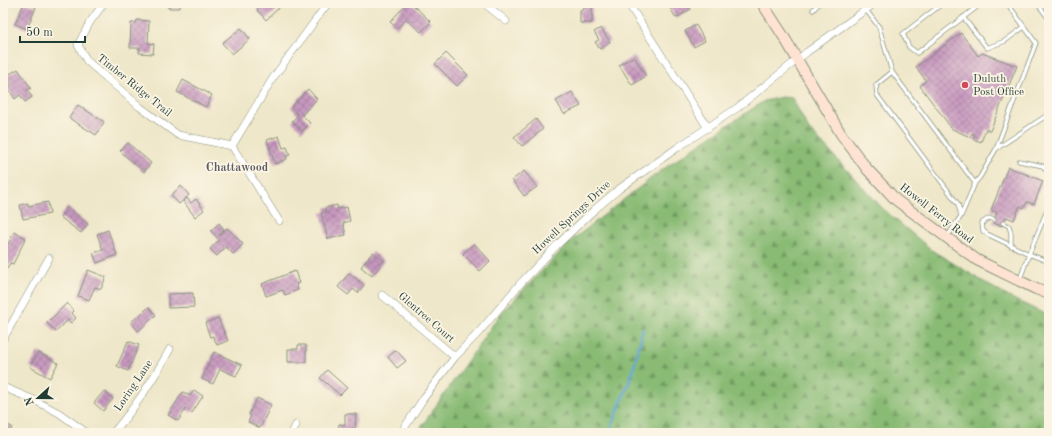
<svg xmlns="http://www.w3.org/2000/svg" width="1052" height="436" viewBox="0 0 1052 436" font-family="'Old Standard TT',serif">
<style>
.forest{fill:url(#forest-firs);stroke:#547c54}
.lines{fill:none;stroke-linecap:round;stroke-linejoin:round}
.stream{stroke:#64a8d9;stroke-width:2.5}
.building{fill:url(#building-cross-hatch)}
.lane-casing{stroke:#87927e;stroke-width:5}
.street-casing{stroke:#87927e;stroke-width:8}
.secondary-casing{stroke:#87927e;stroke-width:12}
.lane{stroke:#fff;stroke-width:3.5}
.street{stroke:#fff;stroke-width:7}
.secondary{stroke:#fee3d2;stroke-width:10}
.poi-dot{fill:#d1495b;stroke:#fcf5e5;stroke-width:1.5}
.labels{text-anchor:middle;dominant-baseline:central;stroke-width:3.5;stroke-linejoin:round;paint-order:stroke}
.poi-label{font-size:11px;fill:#1f3d34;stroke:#fcf5e5;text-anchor:start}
.street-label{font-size:11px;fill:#1f3d34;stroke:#fcf5e5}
.neighbourhood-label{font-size:12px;font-weight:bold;fill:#5a5d65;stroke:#fcf5e5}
</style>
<defs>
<pattern id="forest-firs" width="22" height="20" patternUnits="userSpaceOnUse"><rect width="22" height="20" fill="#89bb74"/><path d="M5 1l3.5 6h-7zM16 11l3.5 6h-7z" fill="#6f9960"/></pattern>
<pattern id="building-cross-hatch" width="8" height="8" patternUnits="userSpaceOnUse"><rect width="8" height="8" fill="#c798bf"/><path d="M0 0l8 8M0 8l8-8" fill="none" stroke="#a17d9c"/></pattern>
</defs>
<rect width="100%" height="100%" fill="#fcf5e5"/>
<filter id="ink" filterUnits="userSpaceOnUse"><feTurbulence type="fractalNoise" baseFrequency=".025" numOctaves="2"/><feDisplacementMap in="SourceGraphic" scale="8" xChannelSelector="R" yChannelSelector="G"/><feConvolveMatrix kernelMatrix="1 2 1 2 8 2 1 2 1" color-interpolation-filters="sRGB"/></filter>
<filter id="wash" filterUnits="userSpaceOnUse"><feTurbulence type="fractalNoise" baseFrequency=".012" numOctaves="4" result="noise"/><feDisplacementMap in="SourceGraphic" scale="16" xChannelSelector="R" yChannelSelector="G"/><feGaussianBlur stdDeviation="0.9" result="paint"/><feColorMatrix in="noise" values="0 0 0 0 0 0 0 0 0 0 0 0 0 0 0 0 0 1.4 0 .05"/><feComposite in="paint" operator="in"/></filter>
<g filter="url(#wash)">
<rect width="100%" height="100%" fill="#efe7c9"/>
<path class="forest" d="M782,97L792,98L808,128L885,211L933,251L1007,296L1049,316V433H417L501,313L571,241L655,175L702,142L764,101Z"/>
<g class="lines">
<path class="stream" d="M609,433L633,372L643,329"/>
</g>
<g id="blocks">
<path class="building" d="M24,3L36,7L27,29L15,24Z
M168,3H180V8H168Z
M264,3H282L283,4L266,20L257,10Z
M407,3H411L431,22L421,32L406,19L397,28L390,22Z
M667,3H688L691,9L676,18Z
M584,6H592V23H580V10H584Z
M137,20L149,21L148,43L154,44L153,54L139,53L140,48H130L131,23H136Z
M696,25L705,41L694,47L685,31Z
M241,28L250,39L232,54L222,43Z
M601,28L610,42L600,49L595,42L599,40L594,32Z
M961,33L978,56L982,53L1017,66L990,131L986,129L981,142L973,139L975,135L972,133L970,137L952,129L920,86L926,81L916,67Z
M446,53L468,75L457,86L435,64Z
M634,56L646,76L632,85L619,65Z
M18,69L31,88L27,90L32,97L25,102L20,95L15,99L8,88L12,85L6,76Z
M183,80L212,95L206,107L177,92Z
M308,89L317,99L302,115L310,123L302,131L292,121L298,115L291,107Z
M572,92L581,106L564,114L556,101Z
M78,105L104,122L96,135L69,118Z
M536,119L543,129L522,146L514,137Z
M279,136L283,148L287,147L290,155L286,156L287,159L275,164L267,140Z
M128,143L151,163L144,172L120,151Z
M1008,167L1043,181L1034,204L1027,202L1024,208L1020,206L1014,220L1006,217L1002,226L993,223L997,212L991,210Z
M524,171L537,187L524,196L512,180Z
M181,186L189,195L179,204L171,195Z
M187,198L191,203L196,199L204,210L195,217L183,201Z
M48,202L50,214L23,219L20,205L28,203V206Z
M337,205L338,209L347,207L350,221L343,223L346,235L328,239L321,213L326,212L325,208Z
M67,207L88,224L81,233L60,217Z
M219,223L224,229L219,235L227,228L243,244L233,254L226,247L217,256L210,249L219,240L211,231Z
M108,230L117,255L97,263L93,253L103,250L97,234Z
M14,232L26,238L13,264L10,263L7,269L3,267V246L6,248Z
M474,243L490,261L480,271L463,254Z
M373,252L384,261L372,276L361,267Z
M88,270L106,277L101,289L95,287L89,300L78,296Z
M295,271L299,283L296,284L298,290L285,295L283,290L266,296L262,284Z
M349,273L364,285L358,293L353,289L348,295L338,287Z
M193,293L194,307L168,308V294Z
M67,303L74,311L72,313L76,318L71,323L68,320L56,332L47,323Z
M149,307L156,315L138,331L131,322Z
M218,318L228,341L217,345L213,336L210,337L205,323Z
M128,341L139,345L128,371L117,366Z
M298,345H306V362H288V349H298Z
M396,350L406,361L397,368L388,357Z
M38,352L58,363L50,378L30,367Z
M214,352L242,365L236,376L220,369L213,384L202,379Z
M327,370L347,388L340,395L320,378Z
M194,390L203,396L192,413L186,409L178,421L168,415L183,392L190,396Z
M104,391L113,399L103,411L94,403Z
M257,398L271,405L260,428L248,422L251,416L249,414Z
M345,414H356L355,429L352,428V433H338L339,424L345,425Z
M3,423L12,427L10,433H3Z"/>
</g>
</g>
<g filter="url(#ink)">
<use href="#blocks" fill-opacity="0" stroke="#87927e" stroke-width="1"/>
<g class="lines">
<g class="lane-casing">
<path id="lane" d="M943,3L903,34L909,47L917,53L982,3
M1007,3L1036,43L996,149L1049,114
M1037,3L1049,19
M813,10L819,3
M866,10L879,27L892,72L975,183
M963,17L987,48L1005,41L1024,27
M892,72L876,85L877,95L958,204L961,216
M1019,161L1043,166L1049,174
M994,220L989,218L982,223L983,231L987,234L1029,254L1049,262
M1003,223L1009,226L1011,233V246
M947,237L961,216L975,183L980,177L996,149
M1020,279L1029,254L1049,206"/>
</g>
<g class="street-casing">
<path id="street" d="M104,3L90,22L78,45L87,61L140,107L178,135L232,146
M484,3L506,21
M628,3L708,128
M232,146L273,78L328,3
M232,146L279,221
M382,295L455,357
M3,339L49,258
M3,387L34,400L59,413L87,433
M113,433C135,408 154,378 170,349
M292,433L296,425
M401,433L423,399L455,357L480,331L519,285L557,245L594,210L619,189L677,148L737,108L807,52L875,3"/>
</g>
<g class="secondary-casing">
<path id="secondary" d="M762,3L784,37L841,134L867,169L885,188L896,200L977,260L1036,289L1049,294"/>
</g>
<use href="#lane" class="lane"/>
<use href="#street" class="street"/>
<use href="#secondary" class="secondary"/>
</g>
</g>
<circle class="poi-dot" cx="965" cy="85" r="4"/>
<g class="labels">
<g class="poi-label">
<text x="973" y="79">Duluth<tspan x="973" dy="13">Post Office</tspan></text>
</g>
<g class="street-label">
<text transform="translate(134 86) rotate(39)">Timber Ridge Trail</text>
<text transform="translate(936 214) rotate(38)">Howell Ferry Road</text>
<text transform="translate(572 218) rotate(-43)">Howell Springs Drive</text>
<text transform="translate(426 318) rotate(41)">Glentree Court</text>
<text transform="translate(134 386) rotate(-56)">Loring Lane</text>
</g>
<g class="neighbourhood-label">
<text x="237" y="168">Chattawood</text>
</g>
</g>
<rect width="1052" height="436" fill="none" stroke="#fcf5e5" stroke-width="16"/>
<g transform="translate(38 398) rotate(249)" stroke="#fcf5e5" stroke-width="3" paint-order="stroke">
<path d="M0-3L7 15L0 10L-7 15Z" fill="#1f3d34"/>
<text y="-6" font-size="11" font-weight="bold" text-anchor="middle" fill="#1f3d34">N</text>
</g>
<path d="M20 36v6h65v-6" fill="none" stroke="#1f3d34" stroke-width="2"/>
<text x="26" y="36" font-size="12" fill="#1f3d34" stroke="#fcf5e5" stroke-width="3" paint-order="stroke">50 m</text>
</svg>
